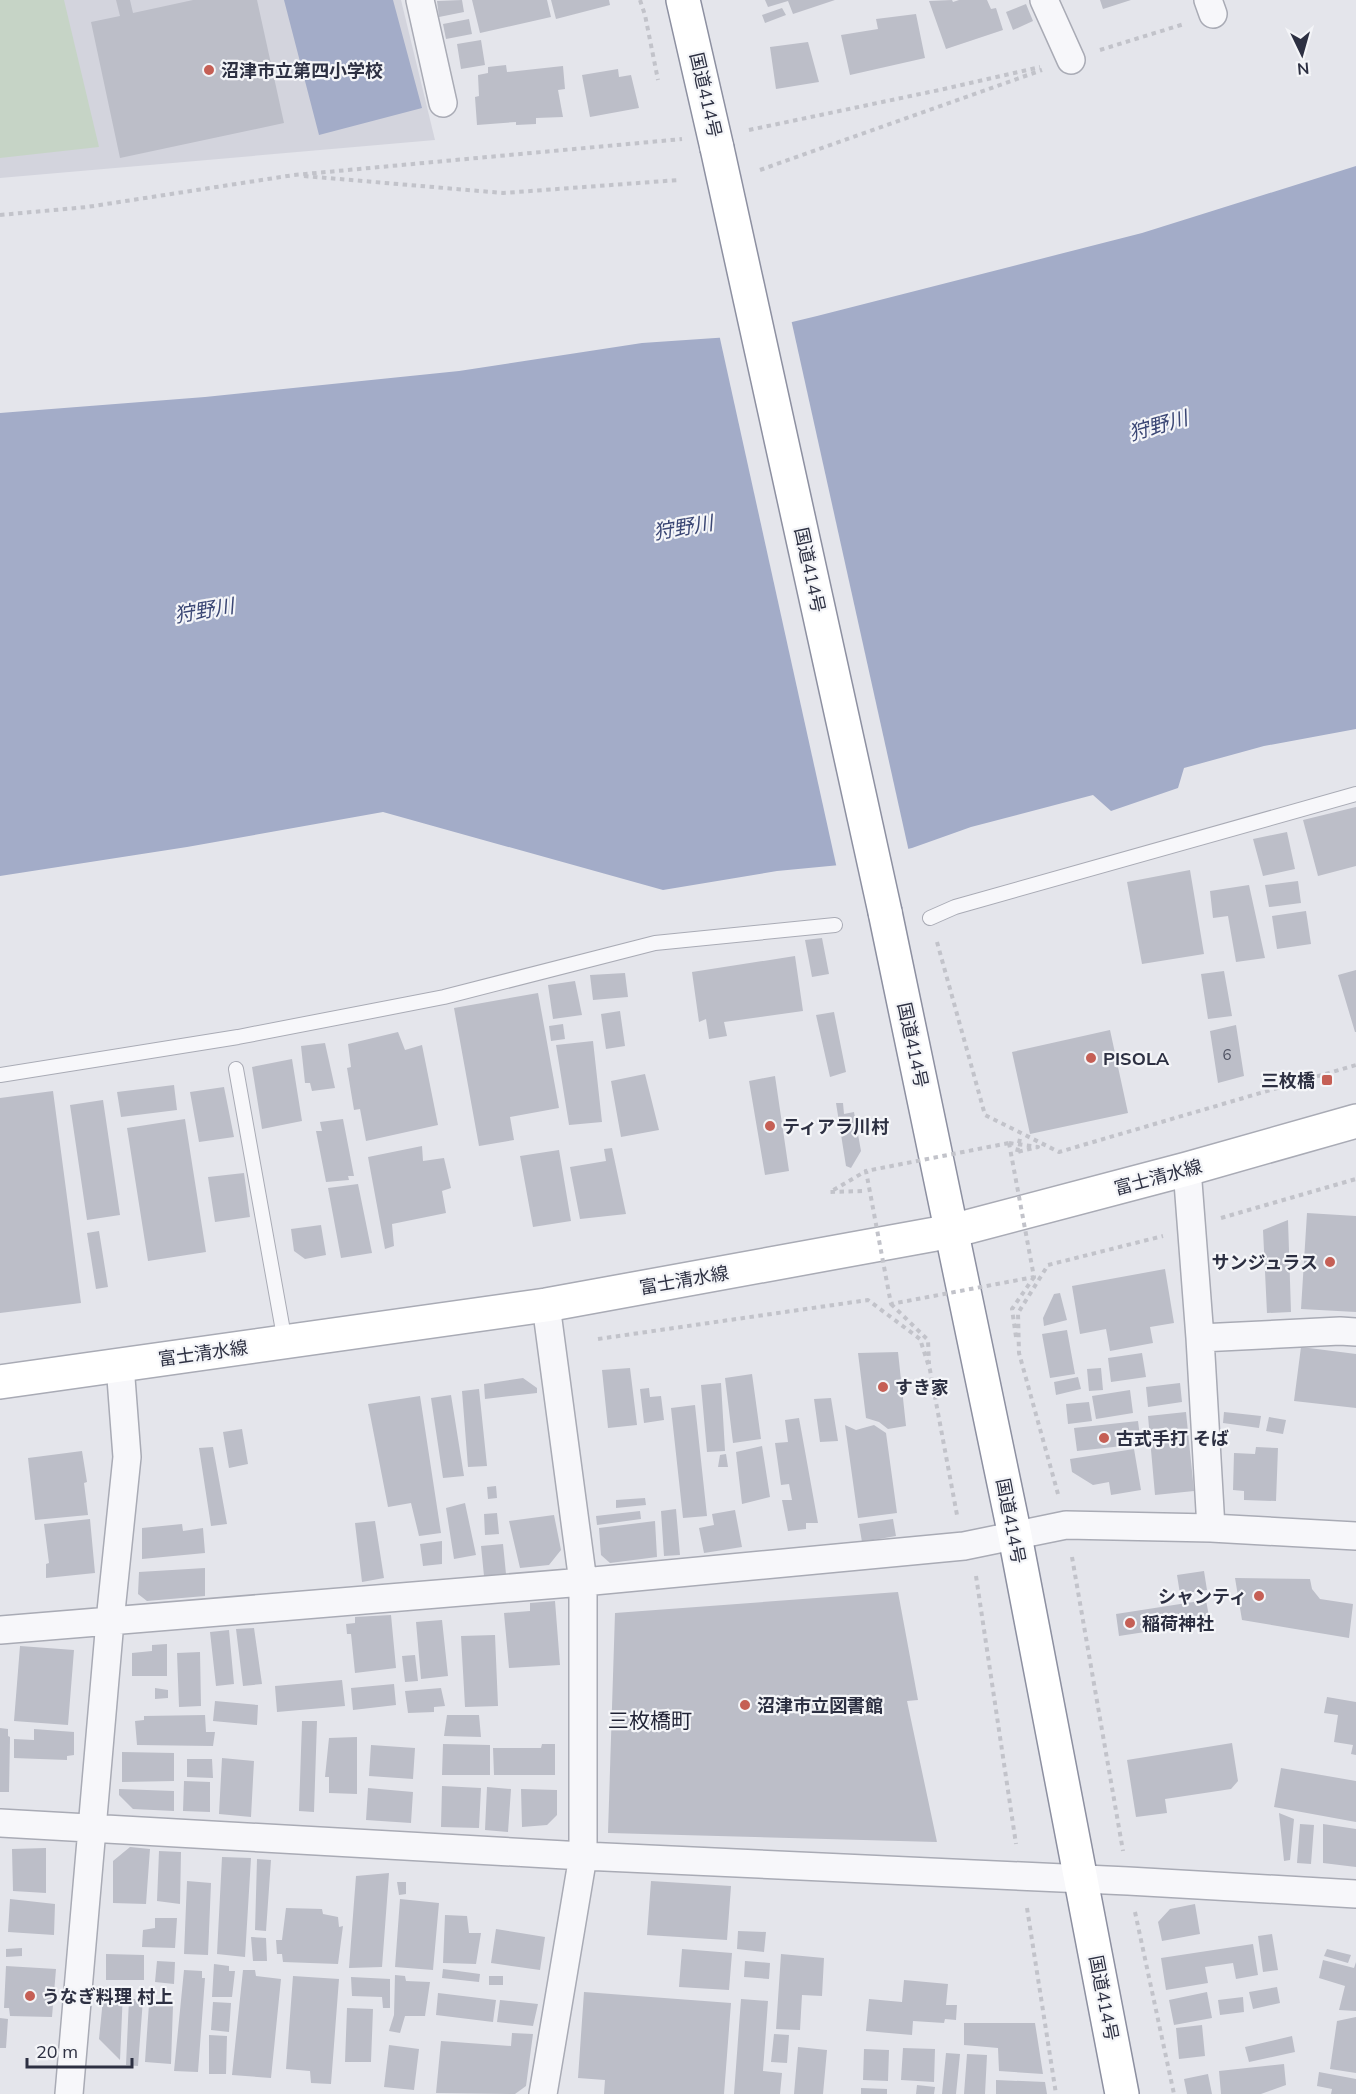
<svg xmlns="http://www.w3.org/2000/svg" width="1356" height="2094" viewBox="0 0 1356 2094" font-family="Mulish,'Noto Sans JP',sans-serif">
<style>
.built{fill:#d3d4dd}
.green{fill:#c6d4c6}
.water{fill:#a3acc8}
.pier{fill:#e4e5eb}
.building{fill:#bcbec8}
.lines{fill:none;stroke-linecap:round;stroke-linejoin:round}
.lane-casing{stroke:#a9abb5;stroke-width:16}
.street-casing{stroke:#a9abb5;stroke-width:30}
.secondary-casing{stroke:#a9abb5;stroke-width:36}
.highway-casing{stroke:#8d90a1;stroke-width:36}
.path{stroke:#c2c3ca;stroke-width:4;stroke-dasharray:4.5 4.5;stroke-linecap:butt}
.lane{stroke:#f7f7fa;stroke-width:14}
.street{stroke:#f7f7fa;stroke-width:27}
.secondary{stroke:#fff;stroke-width:33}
.highway{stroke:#fff;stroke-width:33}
.highway-bridge-casing{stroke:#8d90a1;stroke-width:36;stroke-linecap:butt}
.path-bridge{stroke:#c2c3ca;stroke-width:4;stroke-dasharray:4.5 4.5;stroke-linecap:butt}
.highway-bridge{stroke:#fff;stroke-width:33}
.poi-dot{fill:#c55f55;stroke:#f4f5f8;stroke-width:2}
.labels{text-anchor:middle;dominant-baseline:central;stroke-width:4.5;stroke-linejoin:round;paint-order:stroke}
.number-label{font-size:15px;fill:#515464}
.poi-label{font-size:18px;font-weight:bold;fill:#2d3042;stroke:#f4f5f8;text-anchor:start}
.street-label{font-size:18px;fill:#2d3042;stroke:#f4f5f8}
.water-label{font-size:20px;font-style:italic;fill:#3a4674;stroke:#f4f5f8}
.quarter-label{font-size:21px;fill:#1f2134;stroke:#f4f5f8}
</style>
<rect width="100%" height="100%" fill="#e4e5eb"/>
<path class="built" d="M0,0H401L435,140L0,178Z"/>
<path class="green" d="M0,0H64L99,147L0,158Z"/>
<path class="water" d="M284,0H393L422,108L319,135Z
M1356,166V729L1264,746L1184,768L1178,788L1111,811L1093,795L971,827L912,848L840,865L777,871L663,890L383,812L187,847L0,876V413L205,397L459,371L642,343L730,337L817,316L1142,233Z"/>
<path class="pier" d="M791,319L909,852L837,869L719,334Z"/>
<path class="building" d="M116,0H130L133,13L193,0H257L284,123L120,158L91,22L120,16Z
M462,0L464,12L439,17L437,1Z
M472,0H547L551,17L480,33Z
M551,0H609L610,5L556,19Z
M765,0H835L793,14L788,1L768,7Z
M952,0L953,2L959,0H987L991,9L996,8L1003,30L946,49L929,1Z
M1100,0H1131L1103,9Z
M1026,4L1033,21L1013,30L1006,12Z
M782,8L786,15L765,23L762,15Z
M916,14L925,58L850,75L841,35L878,29L876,19Z
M469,19L472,34L446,39L443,24Z
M481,40L485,65L461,69L457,44Z
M808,42L819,82L776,89L770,47Z
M506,65L507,72L563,66L565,89L558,90L563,117L536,118V124L516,125V122L477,125L475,97L479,96L478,75L488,73V67Z
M618,69L619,77L631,75L639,108L590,117L582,75Z
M1356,807V866L1318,876L1303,820Z
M1287,832L1295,869L1263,876L1253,839Z
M1190,870L1204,954L1142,964L1127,882Z
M1298,881L1301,903L1269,907L1265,885Z
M1249,885L1265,958L1236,962L1228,916L1213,918L1210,891Z
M1306,911L1311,944L1277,949L1272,916Z
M822,938L829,974L812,977L805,940Z
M795,956L803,1011L724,1022L727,1036L709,1039L706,1019L699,1022L692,972Z
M1356,970V1032H1355L1338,975Z
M1224,971L1232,1016L1208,1019L1201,974Z
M625,973L628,997L593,1000L590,975Z
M575,981L582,1015L553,1019L548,985Z
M538,993L559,1108L510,1117L514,1140L479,1146L454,1008Z
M620,1011L625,1046L606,1049L601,1014Z
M834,1012L846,1072L830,1077L816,1015Z
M563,1024L565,1039L551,1041L549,1026Z
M1236,1025L1244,1076L1218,1083L1210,1031Z
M1110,1030L1128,1113L1030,1134L1012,1052Z
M398,1032L405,1050L422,1045L438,1125L366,1141L360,1109L354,1110L347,1068L351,1067L348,1044Z
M593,1041L602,1122L569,1125L556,1045Z
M325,1043L335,1088L312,1091L310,1083H305L301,1046Z
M292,1059L302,1121L262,1129L252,1067Z
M645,1074L659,1130L621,1137L611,1081Z
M775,1076L789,1171L765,1175L749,1081Z
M174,1085L177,1110L121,1117L117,1092Z
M224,1087L234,1137L199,1142L190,1092Z
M53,1091L81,1303L0,1313V1098Z
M103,1100L120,1215L87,1220L70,1105Z
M836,1103H843L844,1114L854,1112L861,1151L851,1168L846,1166Z
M185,1119L206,1252L148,1261L127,1128Z
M343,1119L354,1176H348L349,1180L326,1182L316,1131H322L320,1122Z
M422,1146L423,1161L444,1158L451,1188L442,1191L446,1213L392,1224L394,1246L385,1249L368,1157Z
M612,1148L626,1214L580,1219L570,1167L606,1161L604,1149Z
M559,1150L571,1221L533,1227L520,1156Z
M244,1173L250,1217L215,1222L208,1177Z
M358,1184L372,1253L341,1258L328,1188Z
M1307,1213L1356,1216V1312L1301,1309Z
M1288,1220L1291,1312L1267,1313L1263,1230Z
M321,1225L326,1255L305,1259L294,1251L291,1229Z
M99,1231L108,1287L96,1289L87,1233Z
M1165,1269L1174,1323L1150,1327L1153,1343L1110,1351L1106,1329L1080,1334L1072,1286Z
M1060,1293L1067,1320L1044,1326L1043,1318L1054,1294Z
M1067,1330L1075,1374L1050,1378L1042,1334Z
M1301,1347L1356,1354V1408L1294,1401Z
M898,1352L906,1426L888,1429L879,1422L866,1418L858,1353Z
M1142,1353L1146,1377L1111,1382L1108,1358Z
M630,1368L637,1425L608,1428L602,1370Z
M1101,1368L1103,1390L1089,1391L1087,1369Z
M752,1374L761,1439L733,1443L725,1378Z
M1078,1377L1081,1389L1056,1395L1054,1382Z
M523,1378L537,1388V1393L485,1399L484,1384Z
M721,1383L725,1451L707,1452L701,1385Z
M1180,1383L1182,1402L1148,1407L1146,1387Z
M649,1388L650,1397L661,1396L664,1420L644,1423L640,1389Z
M479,1389L487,1466L468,1467L462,1391Z
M1130,1390L1133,1413L1096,1419L1092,1396Z
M451,1395L464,1476L443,1478L431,1398Z
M420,1396L441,1533L419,1536L411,1503L388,1507L368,1404Z
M831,1398L838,1441L820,1442L814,1399Z
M1089,1402L1092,1421L1068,1424L1066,1404Z
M695,1405L707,1516L683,1518L671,1408Z
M1186,1412L1194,1491L1155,1495L1148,1416Z
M1224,1412L1261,1416L1259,1428L1223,1423Z
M1269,1417L1286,1420L1283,1434L1266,1431Z
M799,1418L818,1523H806V1529L788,1531L782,1500H792L789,1484L781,1485L775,1443L788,1442L785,1420Z
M1138,1421L1141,1444L1077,1451L1074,1428Z
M845,1425L856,1430L874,1425L886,1433L897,1513L858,1518Z
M242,1429L248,1464L229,1468L223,1432Z
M762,1446L770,1497L742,1504L736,1452Z
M213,1447L227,1524L211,1526L199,1448Z
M1256,1447L1278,1448L1276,1501L1244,1500V1491L1233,1490L1234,1453L1255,1454Z
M1134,1449L1141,1490L1111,1495L1109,1482L1093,1485L1072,1472L1070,1459Z
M82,1451L87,1482L84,1483L88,1515L35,1520L28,1458Z
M726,1454L728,1467H718L720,1455Z
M496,1486L497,1498L488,1499L487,1487Z
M645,1498L646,1505L616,1508V1500Z
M465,1503L476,1555L454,1559L446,1508Z
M676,1509L680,1555L664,1556L661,1511Z
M735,1510L742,1547L704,1553L699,1528L714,1525L712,1514Z
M640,1511L641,1519L597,1525L596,1516Z
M497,1513L499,1534L485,1535L484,1514Z
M554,1515L561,1550L549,1565L520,1568L509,1521Z
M90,1519L95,1573L46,1578V1564L49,1563L44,1524Z
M893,1519L896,1536L862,1542L859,1524Z
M375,1521L384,1578L362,1582L355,1523Z
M655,1521L657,1557L610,1563L601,1555L599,1528Z
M182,1524L183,1531L203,1528L205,1553L142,1559V1528Z
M442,1541V1564L423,1566L420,1544Z
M503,1544L506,1574L484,1576L481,1546Z
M205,1568V1596L147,1601L138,1594L139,1572Z
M1204,1571L1207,1590L1180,1594L1177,1575Z
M1235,1578L1310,1579L1312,1589L1320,1599L1353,1604L1349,1638L1242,1620Z
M898,1592L918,1700L907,1701L937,1842L608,1833L615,1613Z
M1206,1600L1210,1622L1119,1636L1116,1614Z
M555,1601L560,1665L509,1668L504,1613L530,1611V1603Z
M391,1615L396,1668L355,1673L351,1634H347L346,1624L355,1623V1617Z
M442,1620L448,1676L421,1679L416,1622Z
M254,1628L262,1684L243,1686L236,1629Z
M229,1630L234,1684L216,1686L210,1632Z
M495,1635L498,1706L465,1707L461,1636Z
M167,1644V1676H132V1653L152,1651V1645Z
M20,1646L74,1650L68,1725L14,1721Z
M200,1652L201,1706L179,1707L177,1653Z
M415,1655L418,1681L405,1682L402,1656Z
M342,1680L345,1706L277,1712L275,1686Z
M394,1684L396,1705L353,1710L351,1688Z
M155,1688L168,1690V1698L155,1699Z
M441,1688L445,1706L434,1707V1712L408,1713L405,1691Z
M1327,1697L1356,1702V1755L1351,1754L1353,1745L1334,1742L1338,1715L1324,1713Z
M215,1701L258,1705L257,1725L213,1721Z
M205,1715L206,1732H215L213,1746L137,1745L135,1721L144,1720V1716Z
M447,1715H479L481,1737L444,1736Z
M302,1721H317L314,1812L299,1811Z
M0,1728L8,1729V1736L10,1737L9,1792H0Z
M34,1729L74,1732V1755L67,1756V1760L14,1758V1739L34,1740Z
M357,1737V1794L329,1793V1777H325L329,1738Z
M1232,1743L1238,1781L1231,1789L1165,1799L1167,1813L1136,1817L1127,1760Z
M443,1744L490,1745V1775H442Z
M542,1744H555V1775H494L493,1748H541Z
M371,1745L415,1748L413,1779L369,1776Z
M122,1752L174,1753V1781L122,1782Z
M222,1758L254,1761L251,1817L219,1814Z
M187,1759H212L213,1778L187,1777Z
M1281,1768L1356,1781V1822L1274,1807Z
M184,1781L210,1782V1812L183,1811Z
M442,1786L481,1788L479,1828L441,1827Z
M487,1787L511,1789L508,1832L485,1830Z
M368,1788L413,1792L411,1823L366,1820Z
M119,1789L174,1791V1811L133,1809L119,1795Z
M521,1789L557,1790V1815L547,1825L522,1827Z
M1279,1813L1294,1819L1290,1860L1284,1861Z
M1300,1824L1314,1825L1311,1864L1297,1863Z
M1323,1824L1356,1829V1867L1323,1863Z
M130,1847L150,1849L146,1904L113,1903V1861Z
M46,1848V1893L13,1891L12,1849Z
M159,1851L181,1852L180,1904L157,1901Z
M222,1857L251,1858L245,1957L217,1954Z
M257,1859L271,1860L266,1931L255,1930Z
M389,1873L382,1967L349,1968L356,1876Z
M187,1881L211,1883L208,1955L184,1954Z
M651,1881L731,1886L727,1940L647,1935Z
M397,1882H406V1894L399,1895Z
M10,1899L55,1904L54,1935L8,1932Z
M400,1899L439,1903L433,1970L395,1967Z
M1195,1904L1200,1934L1162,1941L1158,1922L1170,1909Z
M286,1908L322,1909L323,1914L338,1917L339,1927L343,1926L338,1964L283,1962L282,1954H277L276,1940H282Z
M445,1915L467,1916L469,1933H481L476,1964L443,1963Z
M155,1918H177L175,1948L142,1947L143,1930L155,1928Z
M496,1929L545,1937L540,1970L491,1963Z
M738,1931L766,1932L764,1952L737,1949Z
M1272,1934L1278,1970L1263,1972L1258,1936Z
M251,1937L266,1938L267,1961H253Z
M1253,1944L1258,1975L1236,1979L1233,1963L1205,1967L1208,1983L1166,1990L1161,1958Z
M22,1948V1956L6,1957V1949Z
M682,1949L732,1953L729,1990L679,1987Z
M1327,1949L1351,1955L1348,1963L1324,1956Z
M106,1954L144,1955V1980H106Z
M781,1954L824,1958L822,1996L802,1995L800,2030L776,2029Z
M1323,1960L1354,1968L1356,1962V2011L1339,2010L1345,1986L1319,1978Z
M157,1961L175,1962L174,1984L155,1982Z
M745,1961L770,1963L769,1979L744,1977Z
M214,1964L229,1966V1971H235L232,1997H212Z
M6,1966L56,1969L52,2017L10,2016L9,2008H4Z
M443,1969L480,1974L479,1982L442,1978Z
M184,1970L202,1971V1978H205L198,2072L174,2071Z
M243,1970H255L256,1976L281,1979L271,2078L232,2075Z
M395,1975L405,1976L406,1981L430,1982L425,2016H405L400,2033L389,2031L394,2015Z
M293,1976L339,1979L331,2084L311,2083L310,2071L286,2069Z
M489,1976H503V1985H489Z
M351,1977L390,1979V2008H383L382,1997L352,1996Z
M904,1980L948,1984L946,2005H957L956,2020L945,2019L944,2023L913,2021L912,2035L866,2031L869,1999L902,2002Z
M1277,1987L1280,2003L1253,2009L1249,1992Z
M104,1989L123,1991L120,2060L99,2039Z
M584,1992L731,2003L724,2094H604L605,2080L578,2078Z
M1207,1992L1212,2018L1174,2025L1169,2000Z
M438,1993L496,2000L493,2022L436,2015Z
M1243,1997L1244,2012L1220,2015L1218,2000Z
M129,1999H143L138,2066L126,2065Z
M741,1999L768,2001L763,2071L782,2073L780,2094H734Z
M500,2000L538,2004L533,2026L497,2022Z
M213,2002L231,2003L229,2032L211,2030Z
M149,2004L173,2005L171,2064L145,2062Z
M347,2008L373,2009L371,2062H345Z
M1356,2017V2073L1330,2069L1337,2021Z
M0,2018L8,2019L6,2048H0Z
M964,2023H1035L1043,2074L999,2071L998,2048L964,2045Z
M1202,2025L1205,2056L1179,2059L1176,2028Z
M512,2033L533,2034L526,2086L515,2094L436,2093L441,2041L511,2046Z
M774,2034L789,2035L787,2063L771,2062Z
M209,2035L227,2036L226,2074H209Z
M1292,2036L1295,2052L1249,2062L1245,2047Z
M389,2045L419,2049L414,2090L384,2087Z
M798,2047L827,2050L823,2094H794Z
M903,2048L935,2049L934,2082L901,2080Z
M864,2049L889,2050L888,2081L863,2080Z
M946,2053L960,2054L956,2094H942Z
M967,2054L987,2055L985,2094H964Z
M1284,2064L1286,2085L1261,2094H1221L1219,2071Z
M1319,2072L1356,2079V2094H1331L1332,2089L1317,2086Z
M1208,2074L1212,2094H1187L1184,2079Z
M996,2080L1045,2082L1047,2094H996Z
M917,2085L935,2087L934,2094H916Z
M861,2088L887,2089V2094H861Z"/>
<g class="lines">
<g class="lane-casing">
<path id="lane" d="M930,918L955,907L1356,794
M236,1069L285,1342
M0,1075L238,1037L444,997L655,943L835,925"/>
</g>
<g class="street-casing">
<path id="street" d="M420,0L443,103
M1044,0L1071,60
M1208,0L1213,14
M1187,1169L1200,1338L1211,1528
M1200,1338L1340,1331L1356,1332
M0,1630L583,1582L964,1546L1066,1525L1211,1528L1356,1536
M0,1823L583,1856L1128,1881L1356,1894
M69,2094L110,1621L127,1457L120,1365
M543,2094L583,1856V1582L546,1305"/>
</g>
<g class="secondary-casing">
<path id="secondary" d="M0,1382L546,1305L952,1231L1187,1169L1356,1121"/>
</g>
<g class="highway-casing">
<path id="highway" d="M683,0L717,148
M885,912L1015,1536L1122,2094"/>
</g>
<path class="path" d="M640,0L645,15L658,80
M1100,50L1184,24
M749,130L944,89L1040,67
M760,170L1042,70
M304,176L503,193L679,180
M0,215L87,207L294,175L682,139
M937,942L985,1115L1059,1152L1356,1065
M1017,1152L1021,1134
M862,1191L830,1192L866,1171
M1221,1218L1356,1179
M891,1304L928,1340L929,1364
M1016,1337L1012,1309L1034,1277
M598,1339L868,1300L920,1339L930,1370L957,1515
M1058,1494L1019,1353L1018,1313L1048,1265L1163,1236
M1072,1557L1123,1851
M976,1576L1016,1844
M1027,1908L1056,2094
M1135,1912L1174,2094"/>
<use href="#lane" class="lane"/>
<use href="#street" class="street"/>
<use href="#secondary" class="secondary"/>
<use href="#highway" class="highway"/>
<g class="highway-bridge-casing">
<path id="highway-bridge" d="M717,148L885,912"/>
</g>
<path class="path-bridge" d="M1009,1143L1034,1277L891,1304L866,1171Z
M1009,1143L1038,1147L1017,1152"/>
<use href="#highway-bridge" class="highway-bridge"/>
</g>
<g class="poi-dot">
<circle cx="209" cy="70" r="6"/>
<circle cx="1091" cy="1058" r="6"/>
<rect x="1321" y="1074" width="12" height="12" rx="3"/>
<circle cx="770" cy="1126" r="6"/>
<circle cx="1330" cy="1262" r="6"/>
<circle cx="883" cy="1387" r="6"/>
<circle cx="1104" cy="1438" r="6"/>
<circle cx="1259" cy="1596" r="6"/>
<circle cx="1130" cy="1623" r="6"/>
<circle cx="745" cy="1705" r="6"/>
<circle cx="30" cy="1996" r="6"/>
</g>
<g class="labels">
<g class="number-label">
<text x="1227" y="1054">6</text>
</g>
<g class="poi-label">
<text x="221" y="70">沼津市立第四小学校</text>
<text x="1103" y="1058">PISOLA</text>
<text x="1315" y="1080" text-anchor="end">三枚橋</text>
<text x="782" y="1126">ティアラ川村</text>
<text x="1318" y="1262" text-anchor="end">サンジュラス</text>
<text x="895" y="1387">すき家</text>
<text x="1116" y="1438">古式手打 そば</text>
<text x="1247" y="1596" text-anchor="end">シャンティ</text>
<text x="1142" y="1623">稲荷神社</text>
<text x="757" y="1705">沼津市立図書館</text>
<text x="42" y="1996">うなぎ料理 村上</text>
</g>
<g class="street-label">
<text transform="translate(706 95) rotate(77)">国道414号</text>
<text transform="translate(810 570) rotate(78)">国道414号</text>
<text transform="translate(913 1045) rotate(78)">国道414号</text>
<text transform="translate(1158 1177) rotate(-15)">富士清水線</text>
<text transform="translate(684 1280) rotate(-10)">富士清水線</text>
<text transform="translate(203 1353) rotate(-8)">富士清水線</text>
<text transform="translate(1011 1521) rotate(79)">国道414号</text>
<text transform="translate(1104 1998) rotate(79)">国道414号</text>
</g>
<g class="water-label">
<text transform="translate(1158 425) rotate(-16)">狩野川</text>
<text transform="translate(683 527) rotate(-10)">狩野川</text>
<text transform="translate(204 610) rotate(-10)">狩野川</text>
</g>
<g class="quarter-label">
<text x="650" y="1720">三枚橋町</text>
</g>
</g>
<g transform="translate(1302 54) rotate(175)" stroke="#f4f5f8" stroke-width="4.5" paint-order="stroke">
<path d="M0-4.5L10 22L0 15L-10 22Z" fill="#2d3042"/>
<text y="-9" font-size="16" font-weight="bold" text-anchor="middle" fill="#2d3042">N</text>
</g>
<path d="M27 2058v9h105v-9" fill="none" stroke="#2d3042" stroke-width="3"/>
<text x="36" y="2058" font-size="18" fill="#2d3042" stroke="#f4f5f8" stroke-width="4.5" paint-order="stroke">20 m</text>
</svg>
